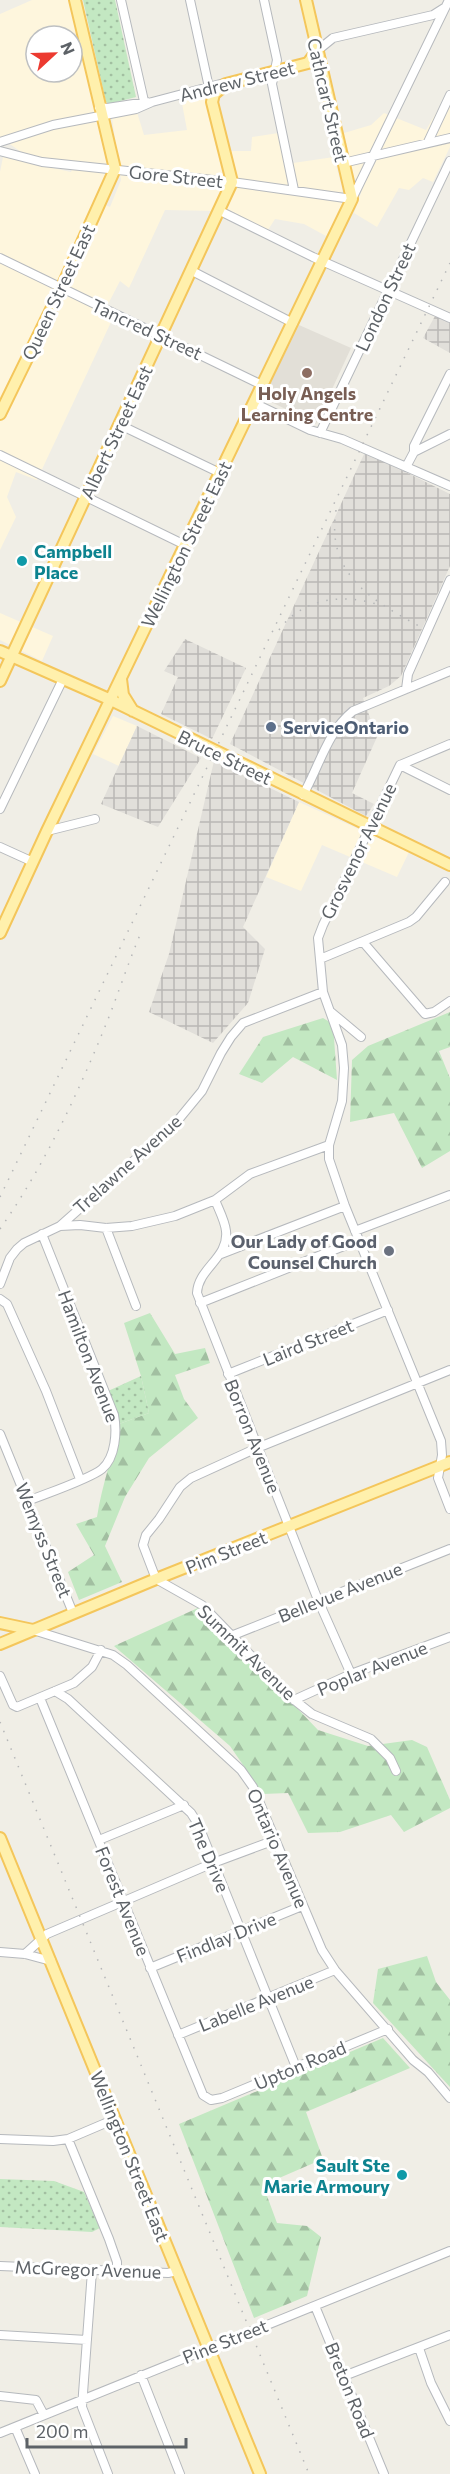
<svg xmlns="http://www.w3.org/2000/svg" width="450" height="2474" viewBox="0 0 450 2474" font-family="Commissioner,sans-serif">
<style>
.commercial{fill:#fef6dd;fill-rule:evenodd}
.industrial{fill:url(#industrial-grid)}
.education{fill:#e2dfd7}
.forest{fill:url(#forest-firs)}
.park{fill:url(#park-dots)}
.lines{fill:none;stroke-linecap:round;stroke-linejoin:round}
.minor-casing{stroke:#b6b9bd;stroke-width:10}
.major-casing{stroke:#f4c65b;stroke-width:14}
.minor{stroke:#fff;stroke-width:8}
.major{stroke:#fff0ac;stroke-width:10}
.rail{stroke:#b6b7b8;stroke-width:1.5;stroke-dasharray:1.5 8;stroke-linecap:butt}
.education-dot{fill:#8d6e63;stroke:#fff;stroke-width:2}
.culture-dot{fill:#0f9aa8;stroke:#fff;stroke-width:2}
.service-dot{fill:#5c6f8a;stroke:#fff;stroke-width:2}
.worship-dot{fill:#6b7280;stroke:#fff;stroke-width:2}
.labels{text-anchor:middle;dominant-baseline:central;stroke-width:6;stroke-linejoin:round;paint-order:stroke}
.street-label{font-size:18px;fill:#5d6267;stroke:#fff}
.education-label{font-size:18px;font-weight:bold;fill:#785e54;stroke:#fff}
.culture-label{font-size:18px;font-weight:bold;fill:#0d838f;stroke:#fff;text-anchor:start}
.service-label{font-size:18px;font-weight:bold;fill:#4e5e75;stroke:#fff;text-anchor:start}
.worship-label{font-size:18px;font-weight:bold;fill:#5b616d;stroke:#fff;text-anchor:end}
</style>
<defs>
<pattern id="industrial-grid" width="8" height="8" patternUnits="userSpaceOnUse" patternTransform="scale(1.5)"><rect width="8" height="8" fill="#e1dfda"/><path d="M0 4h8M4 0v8" fill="none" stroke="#bab8b5"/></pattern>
<pattern id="forest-firs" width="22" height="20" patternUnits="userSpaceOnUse" patternTransform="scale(1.5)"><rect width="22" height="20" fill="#c3e8c2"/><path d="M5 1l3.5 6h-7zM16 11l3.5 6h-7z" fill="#a2bfa1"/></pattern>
<pattern id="park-dots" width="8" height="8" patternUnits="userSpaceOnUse" patternTransform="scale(1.5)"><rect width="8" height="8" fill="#c3e8c2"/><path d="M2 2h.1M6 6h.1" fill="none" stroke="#a2bfa1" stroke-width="1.8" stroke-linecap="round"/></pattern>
</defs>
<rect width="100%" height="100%" fill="#f0eee6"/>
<path class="commercial" d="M32,0H70L108,169L96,201L110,207L121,180L112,118L136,109L144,135L187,130L181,98L204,95L217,151H251L252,137L285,132L293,163L334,157L342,188L343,207L326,236L304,224L275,219L268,230L235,216L216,211L165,210L129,288L120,281L107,306L116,309L112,320L37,480L16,472L7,497L16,517L0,550V172L3,157L71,172L75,162L34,158L24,154L0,137V14ZM36,36H72V72H36Z
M445,98L450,101V147L433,182L423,178L409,190L399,188L377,227L354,213L362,190L354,177L344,133L371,125L384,113L426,130Z
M0,613L53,636L42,661L0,640Z
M113,716L137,726L119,766L93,754Z
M299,802L409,852L397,877L322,845L301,891L266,877Z"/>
<path class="industrial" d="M435,316L450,322V353L423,338Z
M365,452L450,494V566L401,676L389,686L363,698L377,737L352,793L374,804L366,816L230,744Z
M185,639L246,668L212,739L161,714L178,677L164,671Z
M137,726L201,758L158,827L101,804Z
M214,761L299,802L243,927L265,949L248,1003L213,1043L149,1012L169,954Z"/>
<path class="education" d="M299,325L351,348L316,424L263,398Z"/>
<path class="forest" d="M450,1012V1047L439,1051L450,1078V1151L422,1168L394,1113L350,1122L352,1060L368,1046Z
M323,1018L333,1024L337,1080L293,1057L262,1083L239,1074L263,1037Z
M150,1313L175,1354L205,1348L210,1363L175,1375L184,1399L198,1418L149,1458L125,1497L105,1546L122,1582L79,1600L68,1572L94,1555L76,1524L97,1517C102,1485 113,1455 119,1424L149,1413L141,1376L124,1323Z
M200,1607L318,1730L368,1746L412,1740L427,1747L450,1800V1808L404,1832L391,1815L340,1832L308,1833L288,1793L263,1794L230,1746L114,1646Z
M427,1956L436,1982L450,2000V2087L373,2003L378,1969Z
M383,2038L410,2068L306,2112L323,2159L263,2185L277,2223L307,2226L321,2237L307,2296L254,2318L179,2124Z"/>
<path class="park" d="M83,0H115L136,97L109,104L106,102Z
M141,1376L149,1413L119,1424L108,1391Z
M0,2179L54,2181L84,2192L100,2228L92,2232L0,2227Z"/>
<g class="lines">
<g class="minor-casing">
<path id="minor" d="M121,0L144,101
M190,0L210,92
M264,0L277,60L272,84L294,190
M317,51L333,38L433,15L444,8
M99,107L107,108L147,102
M0,142L53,125L136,109L152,102L224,83
M428,142L450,95
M0,151L42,162L232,182L352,199L449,0
M343,163L450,138
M220,211L313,257L450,318
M0,258L262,385
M192,271L293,323
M254,403L310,430L342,439L450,486
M118,424L220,473
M320,433L450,161
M414,452L450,434
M0,455L185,545
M406,467L414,452V446L450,374
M406,689L408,674L450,580
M450,744L400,765L323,925L318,938L323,992L342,1045L344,1068L342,1101L329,1145V1159L345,1206L441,1441L442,1455L438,1478L450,1509
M400,765L450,790
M303,795C319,767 327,732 353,711L450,671
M0,809L63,679
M47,831L95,819
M0,847L33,862
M363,942L425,1014L434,1012L450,1001
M320,959L409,922L416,917L445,882
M331,1012L361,1037
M215,1200C219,1210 225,1221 226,1231C229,1258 198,1268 197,1293L318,1600L351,1674
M60,1226L174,1125L202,1091L221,1053L231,1037L243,1023L323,992
M106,1228L136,1306
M355,1231L450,1195
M221,1254L345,1206
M0,1284L10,1258L17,1249L24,1243L60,1226L80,1225L106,1228L132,1226L175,1216L215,1200L250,1174L329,1145
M0,1299L7,1304L46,1391L80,1479
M200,1303L359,1240
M228,1374L388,1310
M0,1434L73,1613
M28,1501C45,1494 90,1479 102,1469C116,1457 117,1431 114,1415L42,1234
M33,1630L113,1655L127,1665L241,1770L253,1787L322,1950L335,1970L413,2060L428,2072L450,2098
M231,1636L450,1549
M0,1676L13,1705L17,1707L74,1683L92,1667L101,1650
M55,1691L68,1699L191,1813L198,1824L296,2067
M40,1698L203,2095L211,2100L222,2098L388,2029
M294,1700L351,1674L450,1637
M396,1771L390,1758L371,1739L312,1714L293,1699L202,1605L156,1579L143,1545L146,1535L159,1519L180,1487L191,1478L257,1448L450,1370
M99,1840L184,1805
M0,1952L25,1954L51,1961
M25,1954L47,1934L213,1863L275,1840
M150,1968L302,1906
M178,2035L335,1970
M0,2139L53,2141L68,2139L115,2119
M68,2139L109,2239L117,2262V2270
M0,2266L168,2273L177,2271
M92,2271L82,2407L108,2474
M315,2306L384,2474
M0,2335L87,2340
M419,2348L431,2383L450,2421
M141,2375L180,2474
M344,2376L450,2335
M0,2396L36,2400L44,2415
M15,2427L35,2474
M0,2433L450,2251"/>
</g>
<g class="major-casing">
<path id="major" d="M0,414L61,289L115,169L75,0
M0,651L111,700L450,865
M121,679L123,695L133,711
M0,681L232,182L212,102L214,94L226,84L308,63L317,51
M0,933L47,831L352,199L306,0
M0,1623L33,1630
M0,1644L156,1579L450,1462
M0,1838L260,2474"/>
</g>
<use href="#minor" class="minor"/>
<use href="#major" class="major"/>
<path class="rail" d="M336,510C326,574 371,600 419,626
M279,630C301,599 342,593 376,604
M0,1197L450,263
M0,1229C42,1169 74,1102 102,1034C116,1001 126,968 140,935
M0,1722L309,2474"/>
</g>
<circle class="education-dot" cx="307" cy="373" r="6"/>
<g class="culture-dot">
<circle cx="22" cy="561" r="6"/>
<circle cx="402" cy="2175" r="6"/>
</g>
<circle class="service-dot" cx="271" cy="727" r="6"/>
<circle class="worship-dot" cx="389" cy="1251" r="6"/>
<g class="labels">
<g class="street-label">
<text transform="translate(237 81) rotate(-14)">Andrew Street</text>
<text transform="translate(328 100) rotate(77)">Cathcart Street</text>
<text transform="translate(176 176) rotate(6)">Gore Street</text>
<text transform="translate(58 292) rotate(-65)">Queen Street East</text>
<text transform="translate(385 297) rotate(-65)">London Street</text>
<text transform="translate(147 329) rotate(25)">Tancred Street</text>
<text transform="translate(116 432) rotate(-65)">Albert Street East</text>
<text transform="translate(186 544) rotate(-64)">Wellington Street East</text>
<text transform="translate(225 757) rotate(26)">Bruce Street</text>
<text transform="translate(358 851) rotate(-64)">Grosvenor Avenue</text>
<text transform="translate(127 1164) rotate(-42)">Trelawne Avenue</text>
<text transform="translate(308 1342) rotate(-22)">Laird Street</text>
<text transform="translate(89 1356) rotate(69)">Hamilton Avenue</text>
<text transform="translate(253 1436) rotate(68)">Borron Avenue</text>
<text transform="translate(44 1540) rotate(68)">Wemyss Street</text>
<text transform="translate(226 1552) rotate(-22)">Pim Street</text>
<text transform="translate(340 1592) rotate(-22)">Bellevue Avenue</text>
<text transform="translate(247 1652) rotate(44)">Summit Avenue</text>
<text transform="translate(372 1668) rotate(-22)">Poplar Avenue</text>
<text transform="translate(278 1848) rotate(67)">Ontario Avenue</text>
<text transform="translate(209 1855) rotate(67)">The Drive</text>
<text transform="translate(123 1901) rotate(68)">Forest Avenue</text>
<text transform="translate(226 1937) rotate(-22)">Findlay Drive</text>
<text transform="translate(256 2003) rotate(-22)">Labelle Avenue</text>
<text transform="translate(300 2065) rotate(-23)">Upton Road</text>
<text transform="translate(130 2156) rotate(68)">Wellington Street East</text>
<text transform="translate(88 2269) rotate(2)">McGregor Avenue</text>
<text transform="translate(225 2341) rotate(-22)">Pine Street</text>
<text transform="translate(350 2390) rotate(68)">Breton Road</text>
</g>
<g class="education-label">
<text x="307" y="393">Holy Angels<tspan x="307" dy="21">Learning Centre</tspan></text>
</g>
<g class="culture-label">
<text x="34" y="551">Campbell<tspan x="34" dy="21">Place</tspan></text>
<text x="390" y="2165" text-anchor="end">Sault Ste<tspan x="390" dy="21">Marie Armoury</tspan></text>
</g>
<g class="service-label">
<text x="283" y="727">ServiceOntario</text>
</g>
<g class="worship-label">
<text x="377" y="1241">Our Lady of Good<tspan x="377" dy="21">Counsel Church</tspan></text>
</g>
</g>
<g transform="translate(54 54) rotate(68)"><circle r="28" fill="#ffffff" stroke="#bec0c2" stroke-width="1.5"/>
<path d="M0-4.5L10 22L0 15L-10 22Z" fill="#ec3a30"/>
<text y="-9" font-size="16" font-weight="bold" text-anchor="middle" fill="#5d6267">N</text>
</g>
<path d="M27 2438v9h159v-9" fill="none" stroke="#5d6267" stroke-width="3"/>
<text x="36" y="2438" font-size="18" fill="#5d6267" stroke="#ffffff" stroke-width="4.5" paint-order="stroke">200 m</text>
</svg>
